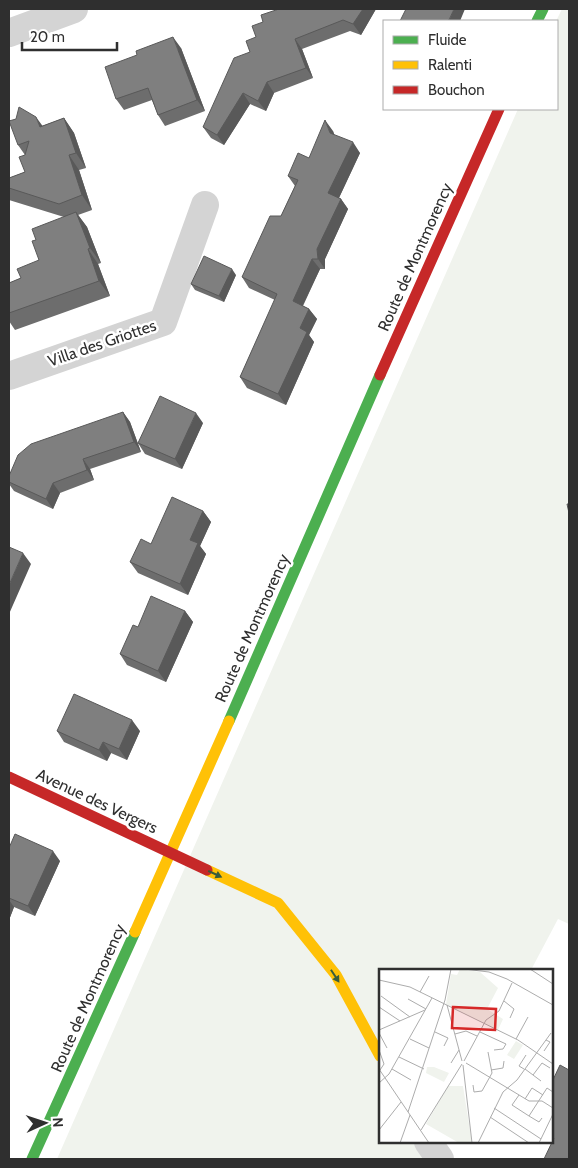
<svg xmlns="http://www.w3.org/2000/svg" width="578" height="1168" viewBox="0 0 578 1168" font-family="Cabin,sans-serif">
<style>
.green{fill:#f0f3ed}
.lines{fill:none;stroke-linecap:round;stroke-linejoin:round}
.street{stroke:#d4d4d4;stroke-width:28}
.fast{stroke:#4caf50;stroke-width:11}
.slow{stroke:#ffc107;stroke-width:11}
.jam{stroke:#c62828;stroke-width:11}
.wall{fill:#6d6d6d}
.shaded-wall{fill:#595959}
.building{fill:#7f7f7f;stroke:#595959}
.oneway{fill:#395c3b}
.labels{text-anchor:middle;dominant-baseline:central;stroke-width:5;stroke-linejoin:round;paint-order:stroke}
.street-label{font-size:16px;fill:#2f2f2f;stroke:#fff}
.inset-road{fill:none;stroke:#acacac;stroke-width:1}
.view{fill:#d62828;fill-opacity:0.15;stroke:#d62828;stroke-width:2.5}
.inset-edge{fill:none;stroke:#2f2f2f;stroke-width:2.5}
</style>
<rect width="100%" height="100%" fill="#fff"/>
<path class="green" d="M562,9H569V924L558,919L531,970H380V1142H444L435,1159H57L518,109H557L556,21Z"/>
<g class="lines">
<path class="street" d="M9,33L74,9
M9,376L163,322L205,205
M428,1142L440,1159"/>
<path class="fast" d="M537,21L543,9
M229,721L380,375
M32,1159L135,932"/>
<path class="slow" d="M207,870L278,903L336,975L380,1056
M135,932L229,721"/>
<path class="jam" d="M380,375L499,109
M9,777L207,870"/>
</g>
<path class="wall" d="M279,9H376L361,35L350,31L302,49L313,78L274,93L266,111L250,104L224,145L211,138L203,127L250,52L263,22Z
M181,48L205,111L165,126L158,115L152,100L124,110L116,99Z
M64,118L74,133L86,168L79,170L92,210L78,215L87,227L101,263L98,264L110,296L15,330L9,321V283L21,278L39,260L36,240L64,217L9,200V178L25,172V155L18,145L16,119L42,126Z
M333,131L334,135L360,153L339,198L341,199L348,209L325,259V269H320L303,306L309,309L317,319L309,335L314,342L286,405L247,388L240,377L275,300L249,288L242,277L281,216L295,186L288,176L309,158Z
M236,275L224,302L195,290L191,284Z
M123,412L130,422L141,452L90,469L94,480L60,493L53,509L14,491L9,484V476Z
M203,423L182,469L145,454L138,443Z
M203,511L211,522L200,546L206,554L188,595L138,573L130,562L151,544Z
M185,611L193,622L166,682L127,665L120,654L138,627Z
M57,731H140L127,760L111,753L107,761L64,742Z
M9,848L60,861L35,916L14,907L9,920Z
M552,1082L569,1159L551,1144L546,1142H552Z"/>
<path class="shaded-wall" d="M363,9H376L361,35L353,24Z
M454,9H465L460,21H449V20Z
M173,37L181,48L205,111L197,100Z
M295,39L302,49L313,78L306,68Z
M267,82L274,93L266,111L258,101Z
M243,93L250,104L224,145L217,135Z
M36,117L47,132L40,127Z
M64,118L74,133L86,168L76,153Z
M325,120L333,131L338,144L330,133Z
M353,142L360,153L336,204L328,193Z
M69,155L79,170L92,210L82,195Z
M341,199L348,209L325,259V269L318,259L317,249Z
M76,212L87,227L101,263L90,248Z
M88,249L98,264L110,296L99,281Z
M312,259L320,269L300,311L293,301Z
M232,269L236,275L224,302L219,296Z
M309,309L317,319L309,335L314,342L286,405L278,394L300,328Z
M123,412L130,422L141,452L134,442Z
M196,413L203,423L182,469L175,459Z
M83,459L90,469L94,480L87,470Z
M53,483L60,493L53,509L46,499Z
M203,511L211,522L200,546L206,554L188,595L180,584L190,540Z
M23,553L31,564L9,614V585Z
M185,611L193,622L166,682L158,671Z
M132,720L140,731L127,760L119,749Z
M103,742L111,753L107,761L99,750Z
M53,851L60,861L35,916L28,906Z
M9,900L14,907L9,920Z"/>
<path class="building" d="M279,9H363L353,24L343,20L295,39L306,68L267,82L258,101L243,93L217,135L203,127L234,58L250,52L246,41L256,37L252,26L263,22L261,15Z
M406,9H454L449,20L446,21H400Z
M173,37L197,100L158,115L148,88L116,99L105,67L137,55L136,51Z
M19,107L36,117L40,127L64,118L76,153L69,155L82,195L59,204L9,188V178L25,172L19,157L25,155L29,141L18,145L9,121L16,119Z
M325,120L330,133L353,142L328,193L341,199L317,249L318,259H312L293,301L309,309L300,328L307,332L278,394L240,377L277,294L242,277L270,216H281L298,180L288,176L298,153L309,158Z
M76,212L90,248L88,249L99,281L9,313V283L21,278L17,269L39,260L32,241L36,240L32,229Z
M204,256L232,269L219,296L191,284Z
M160,396L196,413L175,459L138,443Z
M123,412L134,442L83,459L87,470L53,483L46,499L9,482V476L18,455L31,444Z
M172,497L203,511L190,540L198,543L180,584L130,562L141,539L151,544Z
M567,504H569V513Z
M9,547L23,553L9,585Z
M151,596L185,611L158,671L120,654L133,625L138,627Z
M74,694L132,720L119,749L103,742L99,750L57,731Z
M15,834L53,851L28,906L9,898V848Z
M560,1065L569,1070V1159H544L554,1138L552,1137V1082Z"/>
<defs><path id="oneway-solid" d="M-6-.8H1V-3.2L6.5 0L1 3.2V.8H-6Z" transform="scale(1.25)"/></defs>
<g class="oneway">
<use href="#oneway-solid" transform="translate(215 874) rotate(25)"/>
<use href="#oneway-solid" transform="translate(335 976) rotate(57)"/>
</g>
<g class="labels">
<g class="street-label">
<text transform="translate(415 257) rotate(-66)">Route de Montmorency</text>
<text transform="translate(102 343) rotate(-19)">Villa des Griottes</text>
<text transform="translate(252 628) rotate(-66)">Route de Montmorency</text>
<text transform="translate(97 801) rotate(25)">Avenue des Vergers</text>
<text transform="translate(88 998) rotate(-66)">Route de Montmorency</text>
</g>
</g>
<g transform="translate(379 969)">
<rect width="174" height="174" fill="#fff"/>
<path d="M81,0L101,3L119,19L108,40L124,50L119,61L67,35L72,5L78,6ZM137,72L144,76L135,90L128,86ZM48,98H55L70,104L65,113L47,104ZM69,117H84L93,174H80L47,155Z" fill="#f0f3ed"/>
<path class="inset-road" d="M85,0L110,3L128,10L174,36M151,0L174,15M0,11L31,18L139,71L174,95M41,23L50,7M2,27L31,48M29,30L47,40M125,32L135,40L131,49M68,36L83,92M0,38L21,52M0,61L46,41M56,63L69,69L65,77M101,63L127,75L124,80L115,81M0,64L8,79M76,65L87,62L98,67M31,70L50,79M137,70L149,48M0,81L5,95L1,101M165,82L171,73L167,71M20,88L45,100M85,92L107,51L120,42L133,14M72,94L80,81M87,94L150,132H163L174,139M84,96L93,174M0,100L50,174M13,100L32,111M145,100L140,97L147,86M146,100L162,112M112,101L124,99L125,92M154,106L163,94L171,99M0,114L10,105L53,29M94,116L95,123L103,122L113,104L109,83M140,126L133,136L150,147M146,130L153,119L164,126M115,139L162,170M29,143L66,31L72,0M111,148L150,174M163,149L160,153L150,147L168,119L174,123M0,161L22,133M42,161L83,95M21,174L31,146M99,174L124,123L138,111L172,64M160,174L174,145"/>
<path class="view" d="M74,38L117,40L116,61L73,59Z"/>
<rect width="174" height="174" class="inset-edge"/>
</g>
<rect width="578" height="1168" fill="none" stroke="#2f2f2f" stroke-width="20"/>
<rect x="383" y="20" width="175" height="90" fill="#ffffff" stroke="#acacac"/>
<rect x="393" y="36" width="25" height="8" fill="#4caf50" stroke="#acacac"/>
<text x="428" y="45" font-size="15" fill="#2f2f2f">Fluide</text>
<rect x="393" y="61" width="25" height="8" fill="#ffc107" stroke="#acacac"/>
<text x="428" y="70" font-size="15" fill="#2f2f2f">Ralenti</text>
<rect x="393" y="86" width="25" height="8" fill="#c62828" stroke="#acacac"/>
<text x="428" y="95" font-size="15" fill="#2f2f2f">Bouchon</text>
<g transform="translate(45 1123) rotate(87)" stroke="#ffffff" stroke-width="4" paint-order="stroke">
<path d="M0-4L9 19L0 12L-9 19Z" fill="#2f2f2f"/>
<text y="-8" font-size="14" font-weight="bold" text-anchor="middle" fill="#2f2f2f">N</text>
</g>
<path d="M22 42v8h95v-8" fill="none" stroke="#2f2f2f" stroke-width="2.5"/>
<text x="30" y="42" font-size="15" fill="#2f2f2f" stroke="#ffffff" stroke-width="4" paint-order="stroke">20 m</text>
</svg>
